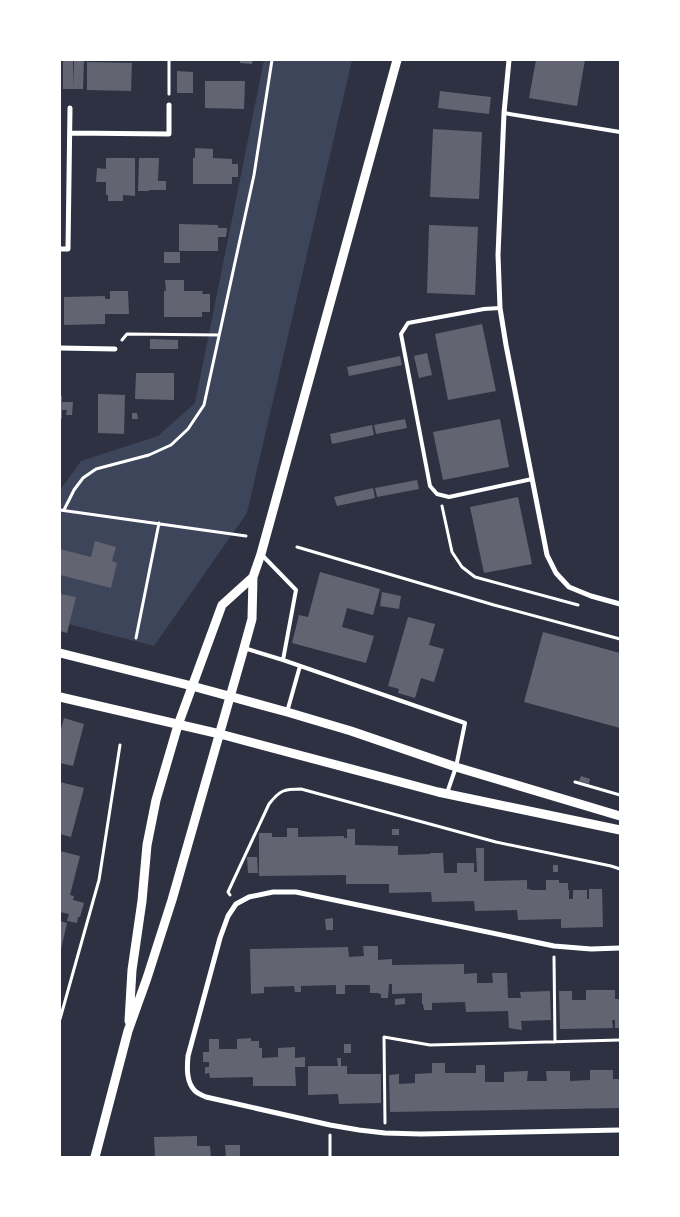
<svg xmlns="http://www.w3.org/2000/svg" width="680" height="1217" viewBox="0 0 680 1217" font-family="Quicksand,sans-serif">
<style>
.green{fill:#3c4559}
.building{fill:#626471}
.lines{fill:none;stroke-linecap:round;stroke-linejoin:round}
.path{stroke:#fff;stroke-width:3}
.service{stroke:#fff;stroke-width:4}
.minor{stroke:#fff;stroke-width:5}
.tertiary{stroke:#fff;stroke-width:9}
</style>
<rect width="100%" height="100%" fill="#2d3142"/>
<path class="green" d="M264,60H352L247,513L154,646L60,622V490L81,461L158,436L195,403Z"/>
<path class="building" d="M63,60H73V89H63Z
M74,60H84L83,89H73Z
M240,60H253L252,64L240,63Z
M536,60H585L577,106L529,98Z
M87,62L132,63L131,91L87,90Z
M177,71L193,72V93H177Z
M205,81H245L244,109L205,108Z
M440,91L491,97L489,114L438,108Z
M433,129L482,132L479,199L430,197Z
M195,148L213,149V158L232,159V164H238V177H232V184H193V158H195Z
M106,158H135V196L123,195V201H108V195H106V182H96L97,168L106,169Z
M139,158H159L158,181H166V190H149V191H138Z
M179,224L218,225V228H227L226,237H218V251H179Z
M429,225L478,227L475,295L427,293Z
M164,252H180V263H164Z
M165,280H184V291H203L202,294H210V312H202V317H164V291H166Z
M110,291H128L129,314H105V324L64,325V297L105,296V299H110Z
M482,324L496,391L448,400L435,334Z
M150,339L178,340V349H150Z
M427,353L432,375L419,378L414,356Z
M400,356L402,365L349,376L347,367Z
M136,373H174V400L135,399Z
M98,394L125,395L124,434L98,433Z
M60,396H62V402H73L72,415H66L67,410H62V419H60Z
M132,413H137L138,419H132Z
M405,419L407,428L376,434L374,425Z
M500,419L509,467L443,480L433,432Z
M372,425L374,435L332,444L330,434Z
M417,480L419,489L377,497L375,488Z
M373,488L375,498L337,506L334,497Z
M518,497L532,564L484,573L470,507Z
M95,541L116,547L112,561L117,563L111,588L60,575V549L91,557Z
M320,572L380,589L373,615L347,608L342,627L374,636L366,663L292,643L299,615L308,617Z
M382,592L401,596L399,609L380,606Z
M60,594L76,597L67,633L60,631Z
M408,617L435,624L429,645L444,649L434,682L421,678L415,698L398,693L399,689L388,686Z
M543,632L620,653V728L524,702Z
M64,718L84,724L73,766L60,763V733Z
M581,776L590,779L589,784L579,781Z
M60,782L84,788L71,837L60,834Z
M287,828H298V837L344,836V838H347V829H355V845L398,846V855L430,854V853H443L444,873H457V863H474V872H477L476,848H484V881L527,880V889H530V890H546V880H559V883H568V890H569V899H573V890H587V899H589V889H602L603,927L561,928V919L518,920L517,910L475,911L474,901L432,902L431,892L389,893V884H346V875L259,876V833H272V837H287Z
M392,829H399V835H392Z
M60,851L80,856L70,895L74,896L73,900L84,903L80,917H78L77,923L67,921L69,914L60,912Z
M247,857H257L258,873H248Z
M553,865H558V872H553Z
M333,918V930H326L325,919Z
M60,921L67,923L61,949H60Z
M363,946H378V960L392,959V965L464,964V974L477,973V983H493L492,973H507L508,998H521L520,992L550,991L551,1020L521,1021L522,1030L509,1028L508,1011L466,1012L465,1002L432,1003V1010H424L423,1004H422V993L392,994V984H389L388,998H381V994H379V993H370V985H345V994H336V985L301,986V992H295L294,986L264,987V993L251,994L250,949L348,947L349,957L364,956Z
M586,990H615V999H620V1028H615V1020H612L613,1028L560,1029L559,991H572V1000H586Z
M405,998V1004L395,1005V999Z
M251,1038V1041H259V1048H262V1058L278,1057V1048L295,1047V1058L305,1057V1067H295L296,1086H253V1077L210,1078L209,1073L205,1074V1067H209V1062H203V1052H209V1039H219V1049H237V1039Z
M344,1044H351V1053H344Z
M337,1058H341V1066H347V1074H381V1103L339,1104L338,1094L308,1095V1066H338Z
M432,1063H445V1073H476V1065H485V1082H504V1072L528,1071L527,1081H547L546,1071H570V1081L590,1080V1070H613V1079H620V1108L390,1112L389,1075L399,1074V1084L415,1083V1074L432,1073Z
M197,1136V1146H210L211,1157H155L154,1137Z
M225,1145H240V1157H226Z"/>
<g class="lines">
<path class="path" d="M169,94V60
M122,340L127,334L219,335
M442,506L452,552L462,567L475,577L578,605
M60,510L246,536
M64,510L74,490L83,478L96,469L149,455L171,445L188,429L204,405L254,175L272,60
M297,547L494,605L620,639
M136,638L159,523
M575,782L620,795
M230,895L228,892L269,804C280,790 284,789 301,789L496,842L611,866L620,869
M554,957L555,1042
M60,1019L99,880L120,745
M385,1123L384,1037L430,1045L620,1040
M330,1135V1157"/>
<path class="service" d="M504,113L620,132
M500,308L484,309L408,323L401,334L430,486L437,494L449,497L532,479
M262,555L296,590L283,660
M244,648L283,660L465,723L456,767L447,793
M287,712L300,666"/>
<path class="minor" d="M509,60L504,113L498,255L500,308L506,345L547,555L556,573L569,587L591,596L620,604
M70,133L169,134V105
M60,249H68L70,108
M60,348L115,349
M620,948L591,949L554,946L296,892H273L249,897L236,904L228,916L220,938L188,1056C187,1067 186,1082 195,1091C198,1094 202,1095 206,1097L330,1125L359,1130L385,1133L421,1134L620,1130"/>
<path class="tertiary" d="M60,653L192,686L287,712L351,731L456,767L620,816
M60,697L220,734L438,792L620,830
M129,1021L132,970L142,901L147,845L156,800L178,725L222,605L253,577
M95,1157L128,1031L147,978L172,900L244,648L252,619L253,577L261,554L397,60"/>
</g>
<rect width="680" height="1217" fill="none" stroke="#ffffff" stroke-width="122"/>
</svg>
